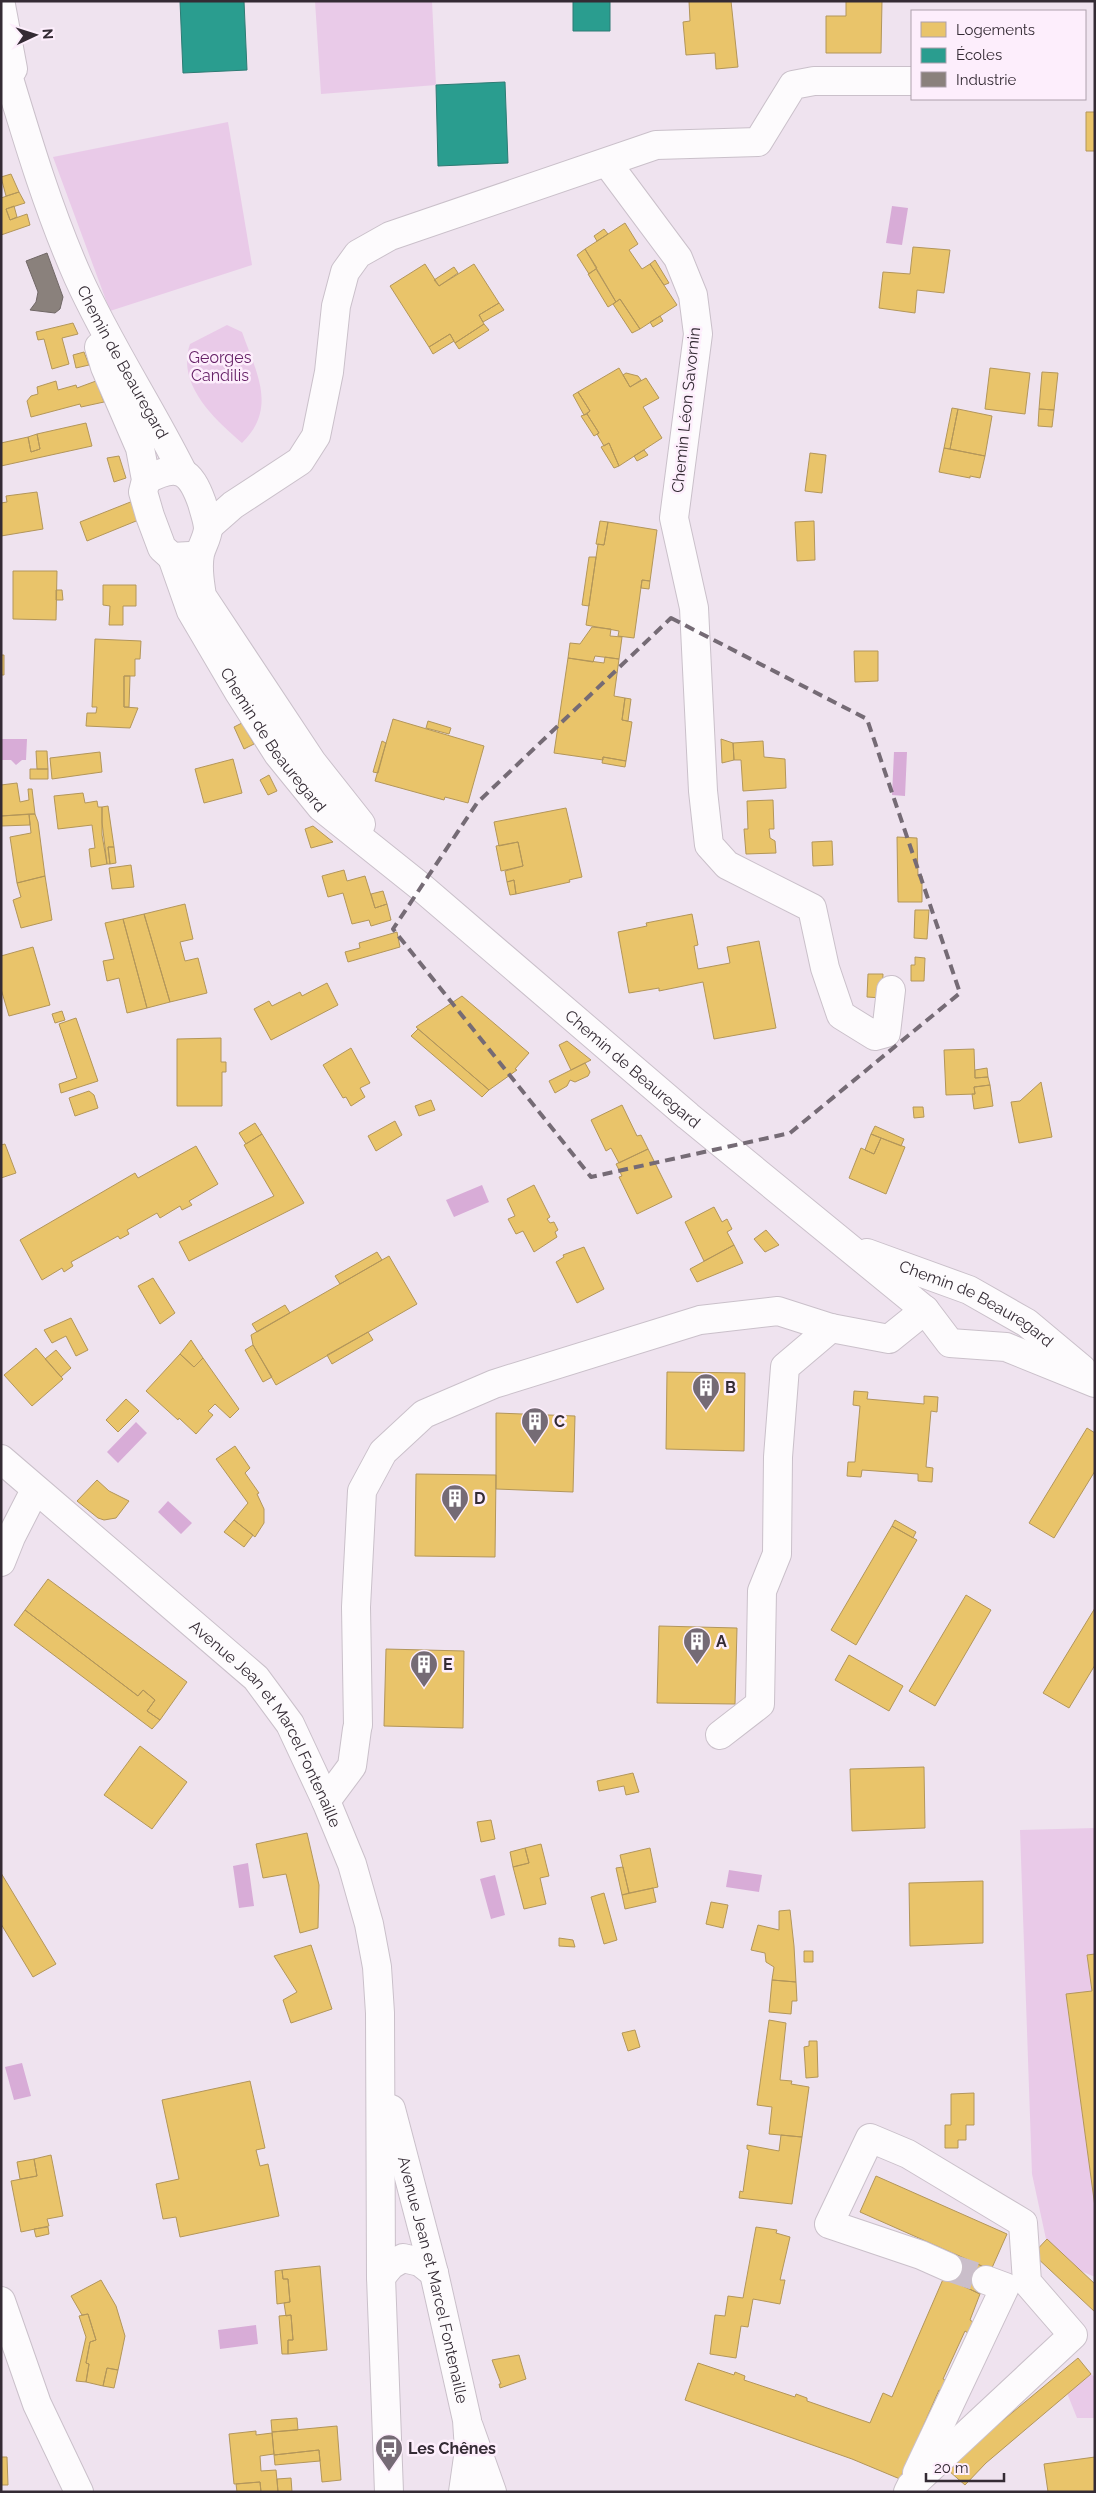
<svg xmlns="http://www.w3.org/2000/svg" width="1096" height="2493" viewBox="0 0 1096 2493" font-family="Raleway,sans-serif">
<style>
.green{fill:#e9cae8}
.water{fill:#d8acd7}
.homes{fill:#e9c46a;stroke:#b3965a}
.schools{fill:#2a9d8f;stroke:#2d7b74}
.industry{fill:#8a817c;stroke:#706766}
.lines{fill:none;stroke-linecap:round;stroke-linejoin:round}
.street-tunnel{stroke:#cabeca;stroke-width:28;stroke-dasharray:28 14;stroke-linecap:butt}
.street-casing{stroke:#cac0ca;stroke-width:30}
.secondary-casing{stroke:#cac0ca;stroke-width:30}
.street{stroke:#fdfbfd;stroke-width:28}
.secondary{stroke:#fdfbfd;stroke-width:28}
.marked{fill:none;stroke:#756b75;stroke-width:4;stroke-dasharray:10 6;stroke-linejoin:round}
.labels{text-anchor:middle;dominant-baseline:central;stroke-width:5;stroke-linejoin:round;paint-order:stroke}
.park-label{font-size:16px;fill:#641f65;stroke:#fdeefc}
.street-label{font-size:16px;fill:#342b34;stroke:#fdeefc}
.poi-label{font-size:16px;font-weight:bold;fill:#342b34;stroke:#fdeefc;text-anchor:start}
</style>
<rect width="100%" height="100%" fill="#efe3ef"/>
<path class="green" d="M315,1H432L436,85L321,94Z
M228,122L252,265L110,311L53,157Z
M227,325L242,332C256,372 278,408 242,443C214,419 176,384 190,344Z
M1095,1828V1954L1087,1955L1092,1991L1066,1995L1095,2207V2277L1081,2271L1046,2239L1032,2174L1020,1830Z
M1091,2374L1095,2377V2418H1077L1067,2393Z"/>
<path class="water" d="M892,206L908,208L902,245L886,243Z
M1,739H27L26,760H22L16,765L11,760H1Z
M894,752H907L905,796L892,795Z
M482,1185L489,1202L454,1217L446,1200Z
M136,1422L147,1433L118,1463L107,1452Z
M168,1501L192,1523L181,1534L158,1512Z
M248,1863L254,1906L239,1908L233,1866Z
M729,1870L762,1875L759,1892L726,1887Z
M495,1875L505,1915L491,1919L480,1879Z
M22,2063L31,2096L14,2100L5,2067Z
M256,2325L258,2344L220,2349L218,2330Z"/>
<path class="homes" d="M689,1H731L738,67L716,69L715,53L686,55L683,22L690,21Z
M846,1H882L881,53H826V16H846Z
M1086,112H1095V151H1086Z
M11,174L19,192L6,196L1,177Z
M19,192L25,203L6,209L10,220L27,214L30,225L1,235V198Z
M14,206L17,217L10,220L6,209Z
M625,223L638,244L629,250L642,269L650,264L677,305L640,329L620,299L616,302L585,249Z
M604,229L608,234L597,241L594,236Z
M913,247L950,250L944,293L917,290L915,313L879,308L883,272L910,274Z
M585,249L597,268L589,274L577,255Z
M655,260L669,283L664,285L650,264Z
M425,264L439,286L474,264L499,303L479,315L484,324L455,343L450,334L429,347L390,286Z
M454,267L458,273L439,286L434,280Z
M596,269L616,302L608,307L588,274Z
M620,299L640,329L632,333L613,304Z
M499,303L504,310L483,322L479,315Z
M660,316L663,321L653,327L650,322Z
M73,323L78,334L62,338L69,364L52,369L44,339L38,340L36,332Z
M484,324L489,330L459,349L455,343Z
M450,334L454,341L433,354L429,347Z
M84,352L89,365L76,368L73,355Z
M619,368L630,387L646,378L659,398L643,407L662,438L619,466L609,443L604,446L597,434L599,433L587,414L590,411L578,392Z
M990,368L1030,373L1025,414L985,409Z
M1042,372L1058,373L1054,410L1039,409Z
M626,373L638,376L641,380L630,387L623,375Z
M56,381L58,390L76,385L77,388L96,381L104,402L81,407L80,404L31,417L27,401L31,396L38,394L37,387Z
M578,392L590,411L584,415L573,395Z
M952,408L958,409L950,449L944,448Z
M958,409L992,416L985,456L950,449Z
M1039,409L1054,410L1052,427L1038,426Z
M587,414L599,433L594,436L581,416Z
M86,423L92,446L1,466V443L28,437L31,452L40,449L37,434Z
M37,434L40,449L31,452L28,437Z
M609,443L619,466L614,468L601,447Z
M944,448L985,456L980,478L970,476V478L939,472Z
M644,450L648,455L637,461L634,456Z
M810,453L826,455L822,493L805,491Z
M119,456L126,478L114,482L107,458Z
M37,492L43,529L1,536V503L7,502L6,496Z
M133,501L141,519L87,541L80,522Z
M600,521L608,522L604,545L596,544Z
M814,521L815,560L797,561L795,522Z
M608,522L657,530L650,581L642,580L634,638L618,636L619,631L586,625L598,544L604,545Z
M589,557H596L589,606L582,605Z
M13,571H57L56,620L13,619Z
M642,580L650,581L649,589L641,588Z
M103,585H136V606H123V625H109L110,606L103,605Z
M56,590H62L63,600H56Z
M592,627L611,629L610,636L622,637L619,659L595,656L593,662L568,658L570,643L580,644Z
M95,639L141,641L140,659H135V676H124V707L138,708L130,728L86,726L87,713H96L97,707H92Z
M854,651H878V681L855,682Z
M1,655H4V675H1Z
M605,657L619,659L614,696L625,698L622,720L632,722L626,761L603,757V760L554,753L568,658L604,663Z
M124,676H130L129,707H124Z
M625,698L631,699L628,721L622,720Z
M393,719L484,746L468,803L445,797L444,800L375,781Z
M428,721L451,728L449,734L426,728Z
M242,723L254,744L244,749L234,727Z
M721,739L733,743L734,760L722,763Z
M382,741L386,743L378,773L373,772Z
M763,741L764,757L785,759L786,788L743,791L741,760H734L733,743Z
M36,751H47L48,769H37Z
M100,752L102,772L52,779L50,758Z
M603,757L626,761L625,767L602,763Z
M233,759L242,793L204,803L195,769Z
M30,769H48V779H30Z
M269,775L277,791L268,795L260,780Z
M17,783L20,802L29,800L28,789H32L35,814L1,816V785Z
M83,793L85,803L97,801L98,807H102V835L107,864L91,867L89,849L95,848L92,825L58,829L54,796Z
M773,800L774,829H769L770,838L775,841L776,853L746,854L744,829H748L747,801Z
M108,806L114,847H108L110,864H107L102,822V807Z
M566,808L582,877L569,880L570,882L516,894L514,880L507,882L505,871L523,866L518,842L499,846L494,822Z
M29,814L30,825L1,826V816Z
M29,814H35L38,822L45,876L17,883L10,837L31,833Z
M313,826L333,842L311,848L305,829Z
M897,837L917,838L918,876H922V902H898Z
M832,841L833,865L813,866L812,842Z
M518,842L523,866L501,871L496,846Z
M108,847H114L116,863L110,864Z
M131,865L134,887L112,889L109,868Z
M344,870L347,881L365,876L375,908L387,904L391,920L371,926L369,920L352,924L343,893L328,897L322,876Z
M45,876L52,920L21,928L13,900L21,897L17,883Z
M514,880L516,894L510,895L507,882Z
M383,891L387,904L375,908L371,894Z
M185,904L193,939L180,942L185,961L198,958L207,993L170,1002L144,914Z
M915,910H929L927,939L914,938Z
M144,914L170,1002L147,1008L123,919Z
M692,914L698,945L694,946L698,969L730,963L727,947L759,941L776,1028L714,1039L703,982L659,991V988L629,993L618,932L647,926L646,923Z
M123,919L147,1008L127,1013L119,978L107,981L103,961L114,959L105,923Z
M397,932L400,947L348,962L345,952L360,948L359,943Z
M33,947L50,1005L9,1016L1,989V956Z
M915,957L925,958L924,981H911V965H915Z
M868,974H883L882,998L867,997Z
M327,983L338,1005L271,1040L254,1009L269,1001L272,1006L300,992L302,996Z
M462,996L529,1053L515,1069L517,1070L489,1090L416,1027Z
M62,1011L65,1020L55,1023L52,1014Z
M76,1018L98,1081L61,1093L59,1084L77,1078L59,1024Z
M418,1029L489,1090L482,1097L411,1036Z
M221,1038V1062H226V1072H222V1106H177V1039Z
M567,1041L591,1060L571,1070L559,1045Z
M351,1048L370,1083L360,1088L365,1097L351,1106L346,1097L343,1098L323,1065Z
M974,1049L975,1078L988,1077L990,1085L974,1087L975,1094L946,1095L944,1050Z
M585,1063L590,1072L588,1076L575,1082L570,1080L567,1086L555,1093L549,1081Z
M987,1068L988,1077L975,1078V1070Z
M1041,1082L1052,1137L1019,1143L1011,1102L1020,1101Z
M990,1085L993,1106L974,1109L972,1094H975L974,1087Z
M89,1091L94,1095L98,1108L75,1116L69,1098Z
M431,1100L435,1110L419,1116L415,1106Z
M622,1105L637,1136L641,1135L648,1149L619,1163L611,1148L606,1151L591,1120Z
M913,1107H923L924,1117L914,1118Z
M395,1121L402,1135L376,1151L368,1136Z
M255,1123L262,1134L246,1144L239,1133Z
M875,1126L904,1139L901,1146L871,1134Z
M262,1134L304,1203L189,1261L179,1242L274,1196L244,1145Z
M871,1134L881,1138L874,1154L865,1150Z
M881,1138L905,1147L886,1194L849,1178L861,1148L874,1154Z
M5,1144L16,1173L1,1178V1145Z
M196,1146L218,1184L189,1201L192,1205L182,1210L180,1206L160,1218L157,1213L127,1230L129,1234L120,1239L118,1236L71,1262L73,1266L64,1272L62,1268L42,1280L20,1240L135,1173L138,1178Z
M648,1149L672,1197L637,1214L619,1177L622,1176L616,1164Z
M534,1185L550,1217L547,1219L550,1223L554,1222L558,1230L555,1232L557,1237L534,1252L523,1231L516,1234L508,1219L515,1216L507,1199Z
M714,1207L722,1222L727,1219L732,1229L727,1232L734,1245L704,1261L685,1222Z
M766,1230L779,1245L765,1252L754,1239Z
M734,1245L743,1263L697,1282L690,1269Z
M584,1247L604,1289L577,1303L556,1262L564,1257L563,1255Z
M377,1252L382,1260L340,1284L335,1276Z
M389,1256L417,1304L276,1385L253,1345L251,1335Z
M153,1278L175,1313L160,1324L138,1286Z
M285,1305L290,1313L257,1332L252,1324Z
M71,1318L88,1350L76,1356L66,1336L52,1343L44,1330Z
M368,1332L373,1340L332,1364L327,1355Z
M191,1340L203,1358L194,1367L180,1354Z
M253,1345L272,1377L263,1382L245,1350Z
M36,1348L63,1379L32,1406L4,1375Z
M56,1350L71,1368L61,1377L45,1359Z
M180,1354L194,1367L203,1358L239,1409L230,1418L215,1404L208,1411L213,1415L196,1434L179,1418L178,1420L146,1391Z
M667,1372L745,1373L744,1451L666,1449Z
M854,1391L868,1392L867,1399L924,1404V1396L938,1397L937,1412L931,1411L926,1467L933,1468L932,1482L918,1481V1474L862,1470L861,1477L847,1476L848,1462H855L860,1406L853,1405Z
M126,1399L139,1411L118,1432L106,1420Z
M496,1413L575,1416L573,1492L496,1489Z
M1087,1428L1095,1433V1471L1054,1538L1029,1523Z
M235,1446L250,1468L245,1473L259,1493L257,1494L264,1509V1523L255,1537L234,1520L248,1503L216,1459Z
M416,1474L496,1475L495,1557L415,1556Z
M97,1480L109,1491L129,1501L116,1518L104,1520L98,1518L77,1501Z
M234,1520L253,1535L244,1547L224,1532Z
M895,1520L916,1532L913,1538L892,1526Z
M892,1526L917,1540L856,1645L831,1630Z
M48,1579L187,1682L160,1720L147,1711L155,1700L143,1690L138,1696L25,1610Z
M966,1595L991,1610L935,1706L909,1691Z
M1095,1608V1665L1069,1708L1043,1693Z
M25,1610L138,1696L143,1690L155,1700L147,1711L160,1720L152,1729L14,1625Z
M659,1626L737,1628L735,1704L657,1703Z
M386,1649L464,1651L463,1728L384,1726Z
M849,1655L903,1686L889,1711L835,1680Z
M140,1746L187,1782L152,1829L104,1795Z
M924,1767L925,1828L852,1831L850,1769Z
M633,1773L639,1792L626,1795L624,1786L599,1791L597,1781Z
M491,1820L495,1839L481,1842L477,1822Z
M307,1833L319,1885L318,1928L300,1933L286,1874L263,1878L256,1844Z
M541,1844L549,1876L540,1878L546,1904L524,1909L513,1867L529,1863L525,1848Z
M525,1848L529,1863L513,1867L510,1852Z
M650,1848L658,1887L629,1893L620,1855Z
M623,1867L629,1893L622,1895L616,1868Z
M1,1873L56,1964L33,1977L1,1924Z
M983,1881V1943L910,1946L909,1883Z
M653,1888L656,1902L625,1909L622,1895Z
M604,1893L617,1940L604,1944L591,1897Z
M711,1902L728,1905L723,1928L706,1924Z
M790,1910L794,1946L796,1982L772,1980L774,1967L766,1962L765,1953L751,1950L758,1925L779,1930V1911Z
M559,1938L573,1940L575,1947L559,1946Z
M311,1945L332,2009L291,2023L283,2000L297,1992L274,1956Z
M804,1951H813V1962H804Z
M1095,1954V2207L1066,1994L1092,1991L1087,1955Z
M772,1980L796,1982L797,2001H792L791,2014L769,2012Z
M769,2020L786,2023L780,2080L792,2081L791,2084L809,2087L802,2137L769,2134L772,2107L757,2105Z
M635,2030L640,2047L628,2051L622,2033Z
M809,2041H817L818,2077L806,2078L804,2047L809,2046Z
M250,2081L265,2148L256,2150L260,2166L268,2164L279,2216L180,2237L176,2217L163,2219L156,2184L179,2179L162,2100Z
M974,2093V2125H966V2140H958V2148H945V2125H951V2094Z
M781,2135L802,2137L792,2204L739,2198L740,2191L743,2192L749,2150L747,2149V2145L779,2151Z
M51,2155L63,2216L47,2219L49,2226L21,2232L11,2181L37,2176L34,2159Z
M34,2159L37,2176L20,2179L17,2162Z
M876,2176L1007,2234L991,2270L860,2212Z
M48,2227L49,2234L36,2237L34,2229Z
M756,2227L777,2230L776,2233L790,2237L780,2280H785L780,2304L753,2299L748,2327L741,2326L736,2358L710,2354L715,2315L725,2316L728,2296L743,2298Z
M1047,2239L1095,2284V2312L1033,2254Z
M954,2254L991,2270L980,2294L944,2277Z
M320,2266L327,2350L288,2354V2340H293L291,2315L286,2316L284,2303L290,2302L288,2279H283L282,2270Z
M282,2270L283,2279H288L290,2302L277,2304L275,2271Z
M944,2277L980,2294L970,2320L973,2322L968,2333L965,2331L943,2379L947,2381L942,2392L939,2390L900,2479L852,2459L685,2400L698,2363L734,2375L735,2372L745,2376L744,2380L795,2397L796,2394L807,2398V2401L870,2423L883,2393L892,2397Z
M101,2280L116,2306L125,2336L118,2370L107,2368L103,2386L86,2382L89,2364L86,2363L90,2342L96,2340L88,2314L82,2315L71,2296Z
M88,2314L96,2340L90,2342L86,2363L89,2364L86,2382L76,2381L86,2337L79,2316Z
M291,2315L293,2340H288V2354H282L279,2316Z
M519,2355L526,2379L500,2388L499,2384H501L492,2360Z
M1078,2358L1091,2374L986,2463L965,2485L949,2471L972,2446Z
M107,2368L118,2370L114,2388L103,2386Z
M297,2418L298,2430L272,2432L271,2420Z
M337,2426L341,2480L322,2482L319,2450L274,2455L272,2432Z
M256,2431V2435L272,2433L274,2454L260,2456L261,2471L276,2470L278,2492H261L260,2482L234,2484L229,2434Z
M319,2450L320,2461L275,2465L274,2455Z
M1,2457H7L8,2485H1Z
M1095,2457V2492H1048L1044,2464Z
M291,2478L292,2492H278L277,2479Z
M260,2482L261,2492H237L236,2484Z"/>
<path class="schools" d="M180,1H244L247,70L183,73Z
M573,1H610V31H573Z
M505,82L508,163L438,166L436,85Z"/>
<path class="industry" d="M47,253L63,297L60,309L55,313L30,310L36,302L38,292L26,261Z"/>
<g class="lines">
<path class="street-tunnel" d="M948,2267L986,2280"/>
<g class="street-casing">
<g id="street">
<path d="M1,5L13,69"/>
<path id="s1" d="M1,52C24,128 46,205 78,277C108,344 149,405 182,471"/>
<path d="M608,164L678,258L693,295L698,334L674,518L694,608L703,791L709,845L727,865L812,908L825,968L841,1015L875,1036L886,1033L891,990"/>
<path d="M99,347L105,367L140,448L146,480L143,492L150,516L162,548L172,557L190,556"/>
<path d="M146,480C178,463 190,469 202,503C204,511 208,521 208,529C207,539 202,545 200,554C197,569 200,582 202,596L312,762L361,824"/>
<path d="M208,527L233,505L300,461L316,436L329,372L336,306L345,272L358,254L390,236L656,145L758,142L793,85L814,81H912"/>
<path id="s2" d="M172,557L191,611L238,691L278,754L321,807L421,887L688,1116L925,1310L950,1343L1006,1347L1095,1383"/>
<path id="s3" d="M867,1253L969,1290L1027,1323L1082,1369"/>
<path d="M1,1562L11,1537L35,1490"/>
<path d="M358,1725L356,1607L362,1491L383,1452L424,1414L494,1384L700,1320L778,1311L831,1328L889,1339L925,1310"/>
<path d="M720,1735L760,1704L762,1591L777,1554L778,1457L785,1367L831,1328"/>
<path d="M326,1801L352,1766L357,1729"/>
<path d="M1,2301L37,2404L79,2492"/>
<path d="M469,2427L492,2492"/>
<path d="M917,2473L1005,2287L986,2280"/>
<path d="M908,2492L911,2486L1073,2335L1027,2282L1023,2223L908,2154L870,2138L829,2224L921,2255L948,2267"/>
</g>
</g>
<g class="secondary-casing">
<g id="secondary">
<path id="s4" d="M1,1459L256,1678L290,1724L326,1801L352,1864L369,1924L377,1967L380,2013L381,2277L389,2492"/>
<path id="s5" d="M391,2109L434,2273L467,2420L469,2450L463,2492"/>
<path d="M381,2277L391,2265L403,2258L420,2262L434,2273"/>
</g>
</g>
<use href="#street" class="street"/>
<use href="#secondary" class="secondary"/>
</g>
<path class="marked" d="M671,618L867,719L960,993L790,1133L591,1177L393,929L477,803Z"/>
<defs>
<g id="building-pin" transform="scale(1.4375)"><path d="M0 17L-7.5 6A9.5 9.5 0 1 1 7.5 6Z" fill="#756b75" stroke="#fdeefc"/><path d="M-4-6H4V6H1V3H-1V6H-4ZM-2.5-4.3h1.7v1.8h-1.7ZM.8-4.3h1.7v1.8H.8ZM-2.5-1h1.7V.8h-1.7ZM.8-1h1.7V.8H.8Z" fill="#fff"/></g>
<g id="bus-pin" transform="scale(1.4375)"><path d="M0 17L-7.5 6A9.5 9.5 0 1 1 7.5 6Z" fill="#756b75" stroke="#fdeefc"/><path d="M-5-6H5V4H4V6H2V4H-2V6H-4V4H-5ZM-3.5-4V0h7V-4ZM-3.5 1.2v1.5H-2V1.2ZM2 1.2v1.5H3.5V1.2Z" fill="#fff"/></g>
</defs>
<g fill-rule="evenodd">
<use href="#building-pin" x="706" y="1387"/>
<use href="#building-pin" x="535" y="1421"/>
<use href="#building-pin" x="455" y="1498"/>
<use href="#building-pin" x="697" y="1641"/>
<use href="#building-pin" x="424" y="1664"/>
<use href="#bus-pin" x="389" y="2448"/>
</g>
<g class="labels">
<g class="park-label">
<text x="220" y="357">Georges<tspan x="220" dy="18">Candilis</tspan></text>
</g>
<g class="street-label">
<text stroke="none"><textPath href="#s1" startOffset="334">Chemin de Beauregard</textPath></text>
<text transform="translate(686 410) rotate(-84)">Chemin Léon Savornin</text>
<text stroke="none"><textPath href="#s2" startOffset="210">Chemin de Beauregard</textPath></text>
<text stroke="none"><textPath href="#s2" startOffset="700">Chemin de Beauregard</textPath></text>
<text stroke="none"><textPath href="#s3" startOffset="121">Chemin de Beauregard</textPath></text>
<text stroke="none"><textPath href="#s4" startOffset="379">Avenue Jean et Marcel Fontenaille</textPath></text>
<text stroke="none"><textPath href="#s5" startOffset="176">Avenue Jean et Marcel Fontenaille</textPath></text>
</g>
<g class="poi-label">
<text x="725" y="1387">B</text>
<text x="554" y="1421">C</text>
<text x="474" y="1498">D</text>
<text x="716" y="1641">A</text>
<text x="443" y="1664">E</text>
<text x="408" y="2448">Les Chênes</text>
</g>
</g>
<rect width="1096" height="2493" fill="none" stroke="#342b34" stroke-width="5"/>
<rect x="911" y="10" width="175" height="90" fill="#fdeefc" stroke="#ada0ac"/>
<rect x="921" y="22" width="25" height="15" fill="#e9c46a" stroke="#ada0ac"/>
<text x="956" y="35" font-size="15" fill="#342b34">Logements</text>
<rect x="921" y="48" width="25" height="15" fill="#2a9d8f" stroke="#ada0ac"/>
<text x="956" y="60" font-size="15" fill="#342b34">Écoles</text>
<rect x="921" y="72" width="25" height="15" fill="#8a817c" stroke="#ada0ac"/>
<text x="956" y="85" font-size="15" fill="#342b34">Industrie</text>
<g transform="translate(35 35) rotate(86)" stroke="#fdeefc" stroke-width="4" paint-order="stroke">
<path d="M0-4L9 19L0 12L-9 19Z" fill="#342b34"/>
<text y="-8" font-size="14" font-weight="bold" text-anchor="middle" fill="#342b34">N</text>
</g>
<path d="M926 2473v8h78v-8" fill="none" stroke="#342b34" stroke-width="2.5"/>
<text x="934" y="2473" font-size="15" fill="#342b34" stroke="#fdeefc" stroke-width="4" paint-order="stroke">20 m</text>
</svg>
